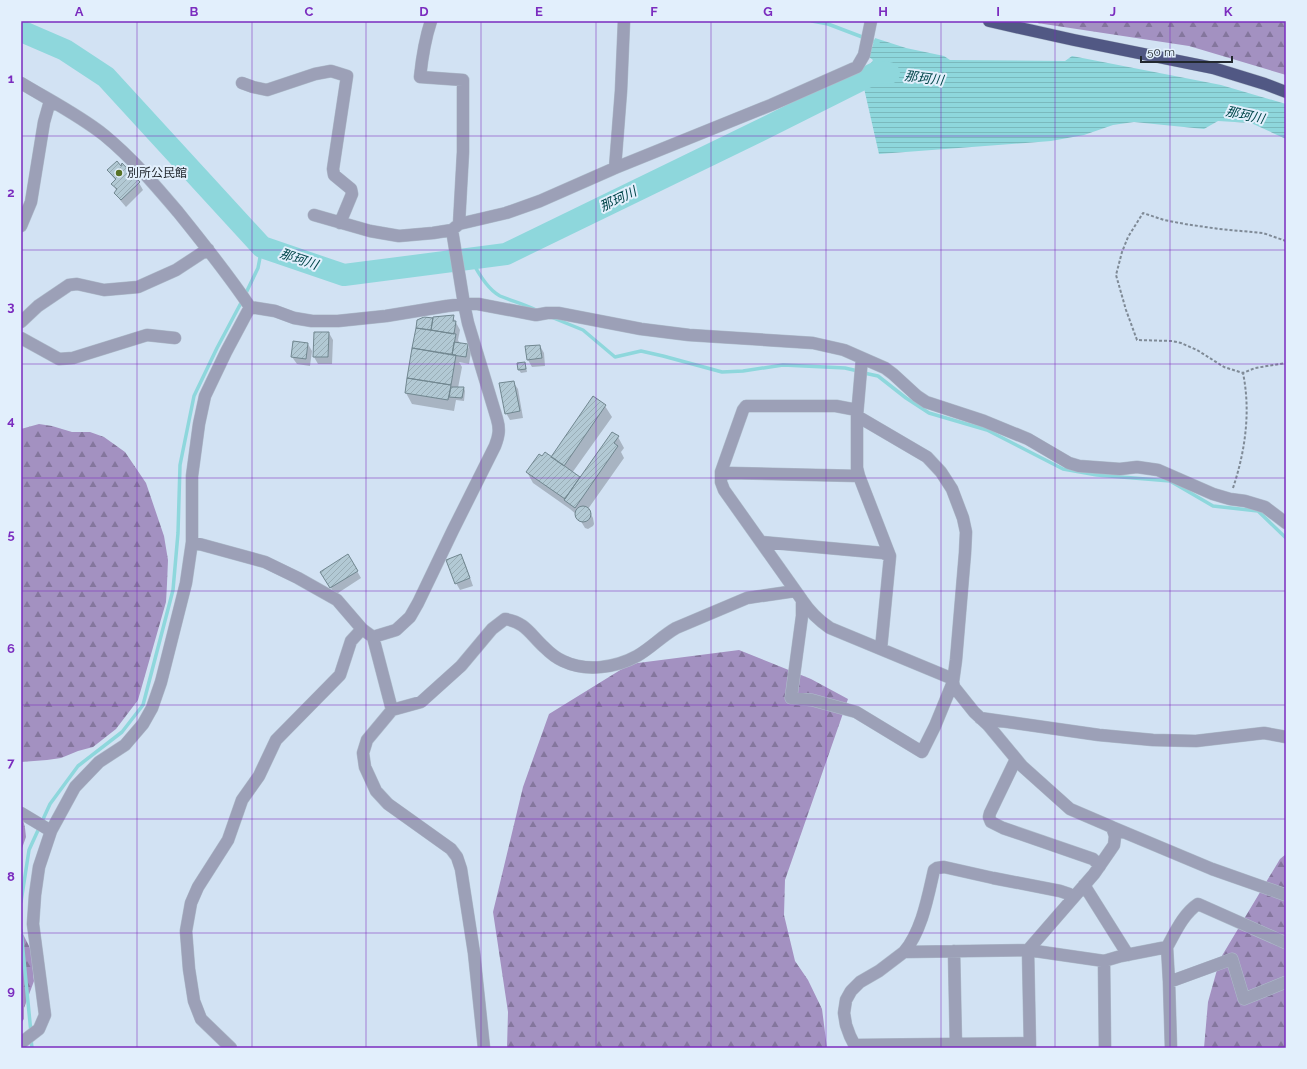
<svg xmlns="http://www.w3.org/2000/svg" width="1307" height="1069" viewBox="0 0 1307 1069" font-family="Raleway,'Noto Sans JP',sans-serif">
<style>
.forest{fill:url(#forest-firs)}
.water{fill:url(#water-rules)}
.shadow{fill:#0003}
.lines{fill:none;stroke-linecap:round;stroke-linejoin:round}
.stream{stroke:#8ed7dc;stroke-width:3.5}
.river{stroke:#8ed7dc;stroke-width:22}
.building{fill:url(#building-hatch);stroke:#718790}
.minor-casing{stroke:#afbdcc;stroke-width:13}
.highway-casing{stroke:#afbdcc;stroke-width:13}
.path{stroke:#7f8a96;stroke-width:2;stroke-dasharray:3 2;stroke-linecap:butt}
.minor{stroke:#9ca0b7;stroke-width:12}
.highway{stroke:#515884;stroke-width:12}
.grid{fill:none;stroke:#7b2cbf;stroke-width:1;stroke-opacity:0.55}
.poi-dot{fill:#587225;stroke:#e2effc;stroke-width:1.5}
.labels{text-anchor:middle;dominant-baseline:central;stroke-width:4;stroke-linejoin:round;paint-order:stroke}
.poi-label{font-size:12px;fill:#22282e;stroke:#e2effc;text-anchor:start}
.water-label{font-size:13px;font-style:italic;fill:#004549;stroke:#e2effc}
.neatline{fill:none;stroke:#7b2cbf;stroke-width:1.5}
.grid-label{font-size:13px;text-anchor:middle;font-weight:bold;fill:#7b2cbf}
</style>
<defs>
<pattern id="forest-firs" width="22" height="20" patternUnits="userSpaceOnUse"><rect width="22" height="20" fill="#a391c1"/><path d="M5 1l3.5 6h-7zM16 11l3.5 6h-7z" fill="#84769d"/></pattern>
<pattern id="water-rules" width="6" height="5" patternUnits="userSpaceOnUse"><rect width="6" height="5" fill="#8ed7dc"/><path d="M0 2.5h6" fill="none" stroke="#7ab9bd"/></pattern>
<pattern id="building-hatch" width="6" height="6" patternUnits="userSpaceOnUse"><rect width="6" height="6" fill="#b2c9d4"/><path d="M-1 1l2-2M0 6l6-6M5 7l2-2" fill="none" stroke="#99adb6"/></pattern>
</defs>
<rect width="100%" height="100%" fill="#d2e2f3"/>
<path class="forest" d="M1024,21H1286V75L1189,46Z
M39,424L52,426L72,432H90L104,437L125,452L146,483L164,536L168,560L167,584L166,602L138,700L116,729L93,747L78,751L61,758L47,760L21,762V429Z
M739,650L811,679L848,699L785,880L784,915L795,961L808,980L822,1009L827,1048H507L508,1012L493,912L523,787L549,714L630,664Z
M21,811L25,828L26,837L21,851Z
M1286,854V1048H1204L1208,1002L1220,959L1280,859Z
M21,930L31,950L34,981L24,1008V1019L21,1023Z"/>
<path class="water" d="M875,38L906,48L944,56L950,60L1065,61L1072,56L1221,85L1286,104V139L1251,123L1218,121L1204,129L1134,122L1113,125L1084,135L1051,141L879,154L861,75L865,73L873,60L869,57Z"/>
<path class="shadow" d="M123,165L139,183L143,190L126,207L120,200L116,193L117,192L113,184L116,181L108,171L121,167Z
M453,317L460,330L458,340L460,344L467,345L471,352L469,364L459,362L462,367L458,388H464L465,391L464,401L456,400L454,411L412,404L406,393L418,321Z
M329,333L333,340L332,364H318L314,357Z
M308,344L312,351L310,366L297,364L292,357Z
M540,346L544,353L545,366L532,367L528,360Z
M524,363L526,366L527,372L521,373L519,370L518,364Z
M513,382L518,389L523,418L510,420L506,413Z
M605,406L612,417L572,473L581,479L618,437L624,448L621,452L624,458L588,509L593,518L594,524L593,526L588,529L585,528L577,515L570,509L533,483L527,472L542,457L551,458Z
M461,556L465,563L473,586L460,590L456,583Z
M357,571L361,578L335,595L322,572Z"/>
<g class="lines">
<path class="stream" d="M812,21L828,24L878,43
M471,259C477,271 487,289 500,296C512,301 524,304 536,310
M245,295L258,268L262,247
M551,317L583,330L615,357L641,351L663,356L722,372L743,371L783,365L825,367L845,368L858,371
M864,373L878,376L906,398L929,413L987,430L1063,469L1097,475L1170,481L1213,506L1258,511L1286,538
M21,902L29,850L50,804L78,766L122,732L143,705L173,590L178,533L180,465L194,396L217,348L242,301
M21,930L31,1033
M31,1039L32,1048"/>
<path class="river" d="M21,31L65,50L106,77L262,247L344,275L506,254L759,131L877,72L889,73"/>
</g>
<path class="building" d="M117,161L121,166L122,163L140,182L121,200L114,193L117,189L111,184L116,179L107,170Z
M454,315L453,321H456L454,334L431,330L433,317Z
M424,317L433,318L431,330L416,328L417,320Z
M416,328L456,334L452,355L412,348Z
M314,332H329L328,357H313Z
M293,341L308,343L306,359L291,357Z
M454,342L468,344L466,357L452,355Z
M540,345L542,358L527,360L525,346Z
M412,348L456,355L451,385L407,378Z
M525,362L526,369L518,370L517,363Z
M407,378L451,385L448,400L405,393Z
M514,381L520,411L505,414L499,383Z
M451,387H464L462,398L449,397Z
M593,396L606,405L564,466L551,457Z
M612,432L619,436L614,443L618,446L575,508L564,500Z
M545,452L580,477L565,499L526,472L539,454L542,456Z
M575 514a8 8 0 1 1 16 0a8 8 0 1 1-16 0Z
M348,554L358,571L330,588L320,572Z
M461,554L470,578L455,584L446,560Z"/>
<g class="lines">
<g class="minor-casing">
<path id="minor" d="M431,21C425,39 422,58 420,77L463,80V152L459,224
M21,83C49,100 79,115 104,135C132,158 155,185 178,212C203,243 228,274 250,307L226,352L205,396L199,424L192,476V542L186,583L161,682L152,708L143,724L125,745L99,762L75,787L51,831L39,867L35,895L33,924L45,1015L39,1029L21,1043
M242,83L253,87L267,90L315,74L331,71L347,76L333,169L334,175L351,189L352,194L340,223
M615,168L621,91L624,21
M314,215L370,231L399,236L433,233L452,230L459,224L506,213L540,201L615,168L771,105L857,67L864,55L871,21
M21,226L31,202L44,122L50,101
M452,230L464,304H478L536,315L547,313H558L641,329L689,335L813,343L844,350L885,368L893,374L917,396L926,402L984,421L1028,439L1069,463L1079,466L1120,469L1137,467L1158,470L1213,494L1230,499L1245,501L1265,507L1286,523
M250,307L275,311L294,318L312,321H338L386,316L447,306L464,304L468,323L497,419C500,429 499,436 495,446L453,530L418,603L410,617L396,630L373,637
M21,322L38,306L69,285L77,284L104,290L138,287L176,270L208,249
M21,338L59,359L73,358L147,335L175,338
M862,358L857,416L927,457L941,472L952,489L963,518L966,532L965,553L956,660L953,682L954,687L974,712L988,725L1022,766L1070,809L1112,827L1115,836L1114,845L1094,874L1028,950L1030,1048
M857,410L836,406H746L743,410L721,472V482L724,490L802,600C810,612 818,620 830,628L953,679
M857,416V468L859,476L890,556L881,649
M721,475L730,473L859,476
M192,542L265,562L298,578L337,600L362,629L373,637L392,710
M761,542L883,553L890,556
M802,600V616L791,698L812,700L856,712L922,752L935,726L953,682
M980,718L1099,735L1153,740L1196,741L1264,733L1286,737
M1016,759L990,813L989,817L991,822L1003,828L1093,859L1100,866
M21,813L51,831
M1107,825L1212,869L1286,895
M1084,885L1128,955
M1167,947C1175,933 1183,914 1198,904L1286,943
M954,951L956,1048
M904,952C922,931 928,896 934,870L937,868L944,867L993,878L1060,891L1069,894L1073,898
M1104,961L1105,1048
M1169,982L1232,959L1244,999L1286,982
M855,1045L1030,1043
M231,1048L201,1019L194,1001L189,969L186,931L191,903L198,887L228,840L242,800L259,776L276,740L340,675L351,641L362,629
M484,1048L474,953L461,869L457,857L451,849L388,804L376,791L365,767L363,753L367,740L392,710L421,702L461,666L492,629L505,619C525,622 530,634 544,647C549,652 556,658 563,661C586,672 615,668 637,656C651,648 662,636 676,628L747,598L795,591
M856,1048L850,1036L846,1025L844,1013L846,1000L851,991L860,982L879,971L904,952L1028,950L1104,961L1121,956L1167,947L1169,982L1171,1048"/>
</g>
<g class="highway-casing">
<path id="highway" d="M989,21L1074,40L1213,68L1265,84L1286,92"/>
</g>
<path class="path" d="M1286,241L1263,233L1219,229L1185,224L1164,220L1143,213L1128,237L1122,252L1116,275L1126,310L1137,340L1172,341L1181,343L1197,350L1224,367L1243,373L1255,368L1286,363
M1233,488C1245,452 1251,412 1243,373"/>
<use href="#minor" class="minor"/>
<use href="#highway" class="highway"/>
</g>
<path class="grid" d="M137,21V1048M252,21V1048M366,21V1048M481,21V1048M596,21V1048M711,21V1048M826,21V1048M941,21V1048M1055,21V1048M1170,21V1048M21,136H1286M21,250H1286M21,364H1286M21,478H1286M21,591H1286M21,705H1286M21,819H1286M21,933H1286"/>
<circle class="poi-dot" cx="119" cy="173" r="4"/>
<g class="labels">
<g class="poi-label">
<text x="127" y="173">別所公民館</text>
</g>
<g class="water-label">
<text transform="translate(924 78) rotate(7)">那珂川</text>
<text transform="translate(1245 115) rotate(12)">那珂川</text>
<text transform="translate(618 199) rotate(-26)">那珂川</text>
<text transform="translate(299 259) rotate(19)">那珂川</text>
</g>
</g>
<rect width="1307" height="1069" fill="none" stroke="#e2effc" stroke-width="44"/>
<path d="M1141 56v6h91v-6" fill="none" stroke="#22282e" stroke-width="2"/>
<text x="1147" y="56" font-size="12" fill="#22282e" stroke="#e2effc" stroke-width="3" paint-order="stroke">50 m</text>
<rect x="22" y="22" width="1263" height="1025" class="neatline"/>
<g class="grid-label">
<text x="79" y="16">A</text>
<text x="194" y="16">B</text>
<text x="309" y="16">C</text>
<text x="424" y="16">D</text>
<text x="539" y="16">E</text>
<text x="654" y="16">F</text>
<text x="768" y="16">G</text>
<text x="883" y="16">H</text>
<text x="998" y="16">I</text>
<text x="1113" y="16">J</text>
<text x="1228" y="16">K</text>
<text x="11" y="83">1</text>
<text x="11" y="197">2</text>
<text x="11" y="311">3</text>
<text x="11" y="425">4</text>
<text x="11" y="539">5</text>
<text x="11" y="653">6</text>
<text x="11" y="767">7</text>
<text x="11" y="881">8</text>
<text x="11" y="995">9</text>
</g>
</svg>
